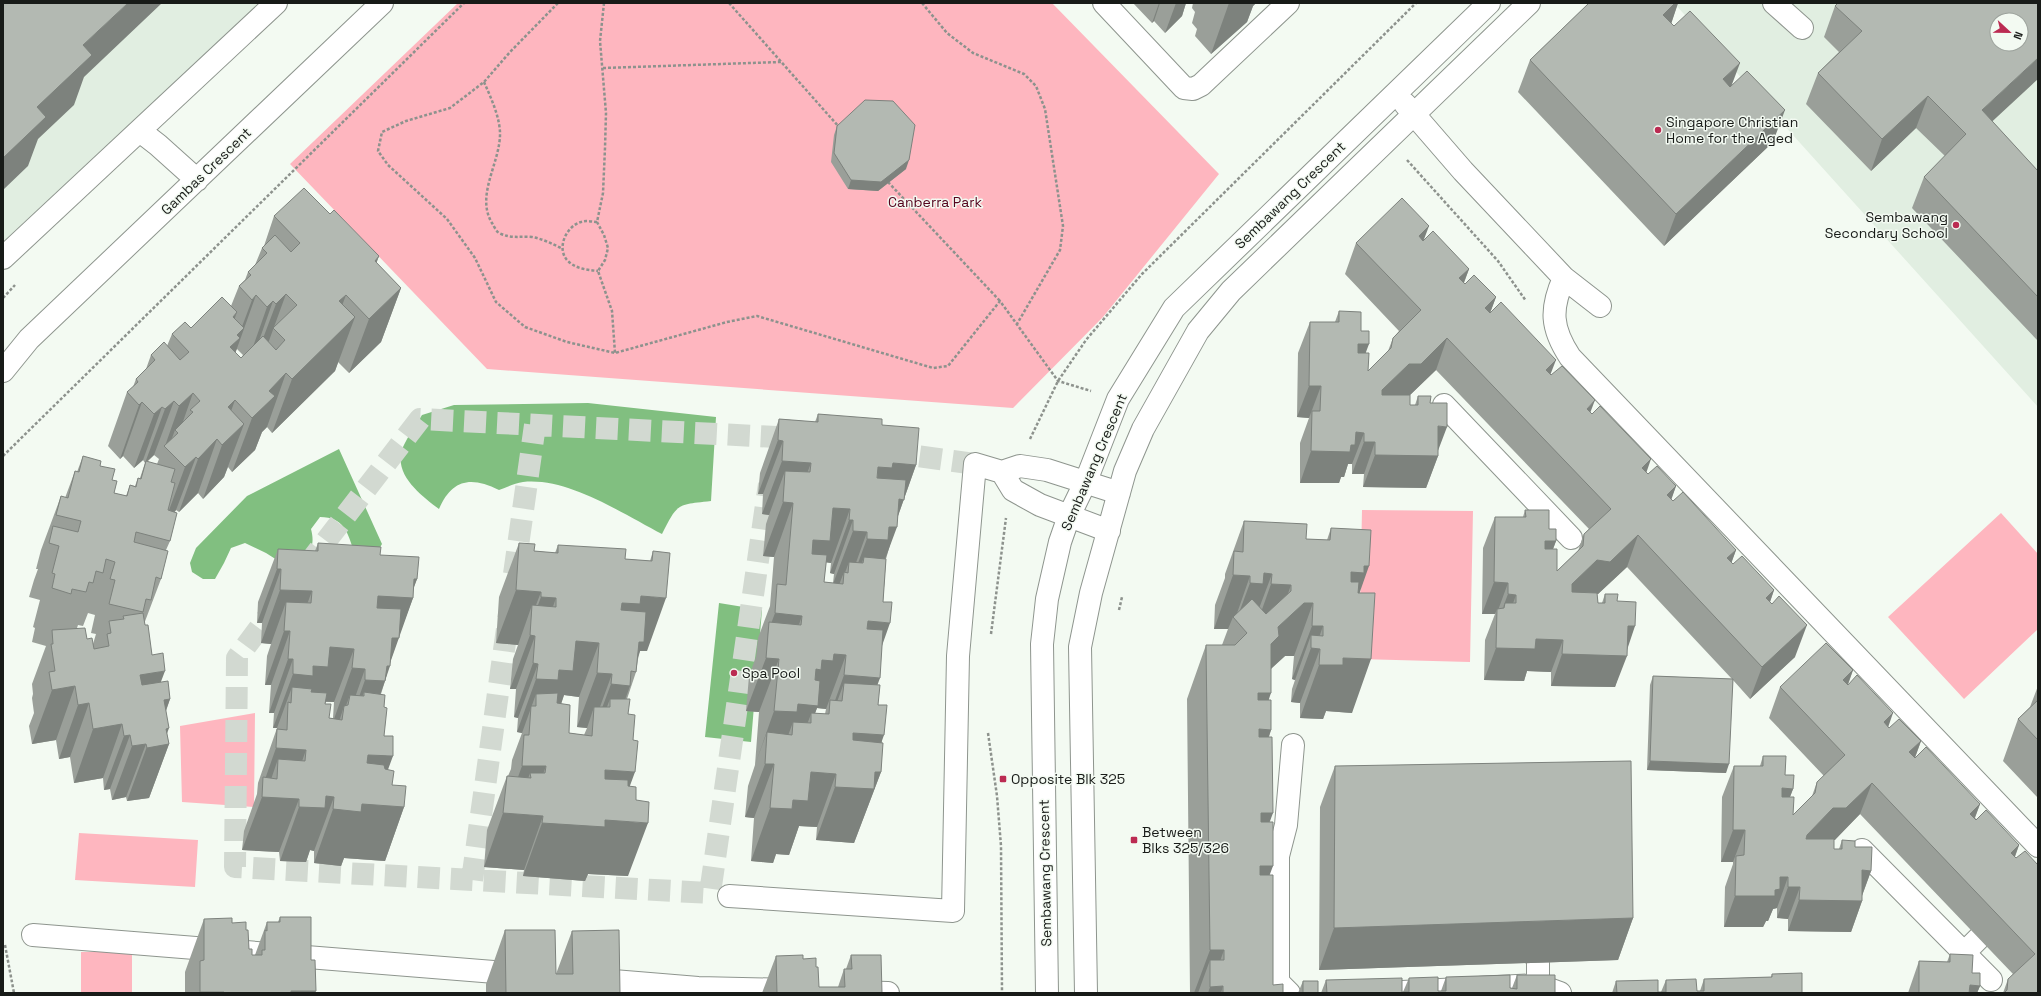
<svg xmlns="http://www.w3.org/2000/svg" width="2041" height="996" viewBox="0 0 2041 996" font-family="'Space Grotesk',sans-serif">
<style>
.built{fill:#e1eee1;fill-rule:evenodd}
.green{fill:#feb6bf}
.water{fill:#81bf80}
.lines{fill:none;stroke-linecap:round;stroke-linejoin:round}
.minor-tunnel{stroke:#d2d9d1;stroke-width:22;stroke-dasharray:22 11;stroke-linecap:butt}
.minor-casing{stroke:#8e958e;stroke-width:24}
.path{stroke:#8d928d;stroke-width:2.5;stroke-dasharray:3 2;stroke-linecap:butt}
.minor{stroke:#fff;stroke-width:22}
.wall{fill:#9a9f99;fill-rule:evenodd}
.shaded-wall{fill:#7d827d;fill-rule:evenodd}
.building{fill:#b3b9b2;stroke:#7d827d;fill-rule:evenodd}
.poi-dot{fill:#bb2b52;stroke:#f3faf2;stroke-width:1.5}
.labels{text-anchor:middle;dominant-baseline:central;stroke-width:3;stroke-linejoin:round;paint-order:stroke}
.poi-label{font-size:14px;fill:#181b18;stroke:#f3faf2;text-anchor:start}
.street-label{font-size:14px;fill:#181b18;stroke:#f3faf2}
.park-label{font-size:14px;fill:#55041e;stroke:#f3faf2}
</style>
<rect width="100%" height="100%" fill="#f3faf2"/>
<path class="built" d="M3,3H289L3,270Z
M1674,3H2038V407ZM1997,20H2021V44H1997Z"/>
<path class="green" d="M458,3H1052L1219,174L1103,317L1013,408L487,369L290,164Z
M1362,510L1473,511L1470,662L1359,659Z
M2001,513L2038,554V629L1964,699L1888,617Z
M255,713L254,807L182,802L180,726Z
M79,833L198,840L195,887L75,880Z
M132,951V993H81V952Z"/>
<path class="water" d="M588,403L716,417L711,501C676,505 678,503 662,534C623,514 568,477 523,482C515,483 507,487 499,490C471,476 452,479 439,509C421,495 392,474 403,447C408,436 416,425 422,415L454,405Z
M339,449L382,544L374,557L354,552C348,533 344,517 320,517L311,529C317,552 305,556 288,567L266,553L245,543L231,548L224,563L215,579H203L192,572L190,563L196,548L247,496Z
M719,603L762,610L751,742L705,737Z"/>
<g class="lines">
<path class="minor-tunnel" d="M887,452L975,464
M306,567L420,419L776,437L802,441
M514,574L535,425
M279,602L237,658L235,867L710,893L769,484
M472,880L509,614"/>
<g class="minor-casing">
<path id="minor" d="M1104,3L1184,88L1193,89L1201,85L1288,3
M1774,3L1802,28
M1405,104L1463,171L1564,278L1600,306
M140,131L158,145L197,180
M3,258L276,3
M1564,278C1550,309 1551,328 1570,357L2038,846
M3,371L29,339L382,3
M1444,405L1571,538
M1002,472L1013,490L1040,505L1109,531
M1862,850L1991,980
M729,896L953,911L958,656L975,464L1002,472L1020,466L1047,470L1119,493
M33,935L519,974
M1964,953L1979,938
M1538,963V985
M589,979L698,988L793,990
M853,992L888,993
M1047,993L1042,644L1047,599L1060,542L1069,516L1086,481L1118,399L1174,308L1489,3
M1086,993L1080,647L1091,593L1125,471L1143,429L1198,331L1231,291L1529,3
M1289,993L1278,982V856L1286,825L1293,745
M1383,993L1538,985L1560,993"/>
</g>
<path class="path" d="M558,3L510,52L484,82L450,108L406,121L382,132L378,151L388,165L447,219L475,258L496,302L525,327L567,342L615,353L727,322L757,316L933,368L948,366L1000,301L1058,381L1091,391
M604,3L600,41L606,113L605,148L603,193L597,222L604,235L608,248L605,260L598,271L612,311L615,353
M729,3L839,127
M922,3L947,33L973,53L1024,74L1036,86L1045,109L1063,226L1060,250L1017,324
M603,68L781,62
M484,82C491,98 499,115 500,132C501,162 475,195 492,223C494,226 496,231 499,233C511,239 520,236 532,237C543,239 553,244 563,249
M1407,160L1498,261L1526,301
M888,182L1000,301
M597,222C593,222 586,220 581,222C566,226 555,250 569,262C577,269 588,270 598,271
M3,298L15,285
M1030,439L1058,381L1086,340L1142,274L1416,3
M3,456L464,3
M1119,610L1122,597
M991,634L1006,518
M988,733L997,796L1001,846L1002,993
M5,945L14,993"/>
<use href="#minor" class="minor"/>
</g>
<path class="wall" d="M1133,3H1186L1182,16L1165,33L1154,21L1152,23Z
M1193,3H1256L1253,6L1247,22L1211,54L1195,36L1197,29L1192,23L1195,12L1192,8Z
M1589,3H1678L1671,24L1731,86L1773,142L1664,246L1518,92L1530,60Z
M1835,6L1992,121L2038,171V341L1912,208L1924,177L1945,156L1916,128L1871,171L1806,104L1818,73L1839,52L1824,37Z
M837,126L906,169L878,191L848,189L831,162L834,135Z
M330,214L379,256L376,263L401,288L381,342L349,373L338,362L335,371L272,433L267,427L262,432L255,450L232,472L228,467L224,477L203,499L198,493L179,512L176,510L175,512L170,541L166,550L161,579L144,624L152,655L161,682L170,699L166,711L167,734L169,744L149,798L127,801L126,797L112,800L110,789L104,790L103,778L74,783L70,757L59,759L56,740L32,744L29,726L34,713L32,698L33,694L32,684L46,646L32,642L35,628L33,627L40,600L29,597L34,580L38,569H36L41,550L61,496L65,498L75,471L77,472L83,456L100,466L112,480L114,493L126,496L130,485L135,486L138,478H140L145,463L143,460L134,468L123,456L120,459L108,446L127,392L133,387L136,379L146,369L151,355L167,346L172,334L191,328L231,306L239,286L245,280L248,272L255,265L262,248L264,246L274,216ZM237,349L243,355L241,358L235,352ZM154,455L159,459L157,464L147,462ZM88,613L95,615L91,633L96,634L93,644L87,639L77,628L78,625L83,626Z
M1423,241L1469,269L1464,283L1465,284L1496,297L1490,313L1550,375L1590,413L1648,474L1676,486L1671,499L1736,550L1731,563L1733,564L1774,590L1770,602L1795,657L1750,699L1733,680L1726,773L1647,770L1650,685L1653,676L1732,679L1627,567L1598,594L1597,593L1598,603H1602L1605,594L1617,601L1627,648L1615,687L1551,686V672L1527,671L1524,681L1484,680L1485,640L1495,614H1482L1483,548L1495,517H1523L1525,510L1549,529L1556,541L1553,549L1557,571L1578,551L1584,534L1589,529L1436,370L1410,395V405H1415L1418,396L1430,403L1438,451V456L1426,488L1363,487L1364,474H1352V464H1348L1344,477H1341L1339,483H1300V443L1309,418L1297,417L1298,353L1310,322H1335L1339,311L1361,331L1366,353L1368,371L1388,351L1393,338L1399,331L1345,274L1356,243Z
M818,414L882,425L916,465L898,516L886,559L883,602L882,646L877,685L878,705L882,743L881,772L854,843L816,840L817,827L799,826L789,855L776,854L773,863L751,861L754,818L745,817L748,786L755,765L759,712L746,711L749,676L756,657L758,638L770,606L774,557L763,556L766,524L769,515L762,514L763,494H758L760,473L779,419L815,422ZM826,562L831,563L830,573L834,574L833,583L824,582ZM817,708L826,709L825,714L815,713Z
M1244,521L1306,539L1327,540L1331,528L1360,593L1352,713L1326,711L1323,719L1300,718V703L1291,702L1292,689L1295,680L1292,679L1294,656H1285L1271,669L1269,700L1271,730L1269,737V875L1273,985L1283,993H1190L1187,699L1206,645H1222L1228,629H1214L1215,605L1225,578V574Z
M318,543L380,555L417,579L413,589V598L399,635L390,662L385,681L381,694L384,707V736L388,770L392,785L404,807L385,861L344,858L341,866L314,863V851L310,850L306,862L280,861L279,852L242,850L244,831L257,794L258,783L277,728H273L274,713H269L271,685H265L267,656L271,644L261,643L262,623H257L258,602L278,549L315,551ZM326,702H334L333,718H329L325,704Z
M519,543L534,551L555,553L558,545L625,559L650,561L653,551L647,651H640L638,659L636,672L627,699L628,714L630,786L628,876L588,874L585,881L523,876L524,870L484,867L487,830L507,776H508L511,769L512,760L522,733L517,732L518,718L514,717L516,689H510L513,659L518,645L496,643L499,597ZM564,695L579,697L577,727L587,728L584,735L569,733L561,704Z
M1853,670L1848,685L1889,728L1921,741L1915,758L1980,804L1975,818L2019,845L2015,857L2016,858L2038,865V993H2003L2008,979L2013,974L1860,814L1834,840V849H1839L1842,840L1855,847L1871,871L1862,896V901L1851,932L1788,931V919L1777,918V908L1773,909L1768,921H1766L1763,927H1724L1725,887L1733,864V862H1721L1722,797L1734,766H1760L1763,756L1785,775L1793,789L1790,797L1793,815L1812,796L1817,782L1824,776L1769,718L1780,687Z
M2038,686V798L2003,761L2018,719L2030,707Z
M1335,766L1633,918L1618,960L1319,970L1320,807Z
M280,917L311,960L315,993H185V972L204,919L232,923L246,930L249,949L252,955H255L267,922H278Z
M505,930L556,974L572,931L620,993H486V984Z
M1950,954L1972,973L1980,986L1977,993H1908L1919,961L1947,962Z
M851,955L882,993H762L776,956L803,959L819,987H838L844,969H846Z
M1772,974L1802,993H1612L1616,981L1658,992H1661L1666,980L1697,991H1700L1704,979L1771,977Z
M1517,975L1555,993H1321L1326,980L1403,992L1409,978L1438,991H1441L1446,977L1512,988Z
M1303,981L1318,993H1298Z"/>
<path class="shaded-wall" d="M128,3H162L84,77L74,105L38,139L28,166L3,190V158L37,107L83,45Z
M1159,3H1160L1154,21L1152,23Z
M1176,3H1186L1182,16L1165,33Z
M1229,3H1256L1253,6L1247,22L1211,54Z
M1675,3H1678L1669,30L1663,15Z
M2038,58V79L1970,142L1982,110Z
M1740,63L1728,95L1723,79Z
M1928,96L1916,128L1871,171L1882,139Z
M1785,110L1773,142L1664,246L1676,214Z
M909,160L906,169L878,191L848,189L851,180Z
M1429,226L1417,258L1419,236Z
M379,256L359,310L375,261Z
M1469,269L1457,300L1459,278Z
M401,288L381,342L349,373L369,319Z
M286,294L266,349L256,357L276,304Z
M256,295L225,382L230,347L237,335L240,332L252,300Z
M346,295L328,343L355,317L335,371L272,433L292,379L339,301Z
M1496,297L1484,329L1485,308Z
M273,301L254,355L248,361L267,307Z
M237,312L218,366L233,317Z
M1447,338L1436,370L1410,395L1371,421L1382,390L1409,364Z
M1358,344H1369L1357,376Z
M1556,360L1544,391L1546,370Z
M286,373L267,427L262,432L255,450L232,472L252,418L269,391Z
M1309,386H1321L1309,418L1297,417Z
M193,393L174,447L178,433L175,430L168,449L165,446L179,406Z
M235,400L220,442L217,439L198,493L179,512L198,459L228,407Z
M1595,400L1583,432L1587,409Z
M174,401L154,455L145,463L165,409Z
M142,402L123,456L120,459L139,405Z
M162,407L143,460L134,468L154,414Z
M244,424L224,477L203,499L222,445Z
M1438,426L1447,427L1436,456H1438L1426,488L1363,487L1375,455Z
M1356,432L1364,433L1352,464H1348L1344,477H1341L1339,483H1300L1311,451Z
M778,440L783,441L763,494H758Z
M1364,442H1375L1364,474H1352Z
M196,457L176,510L165,521L185,467Z
M1651,459L1640,491L1642,468Z
M782,461L811,463L792,513L793,503L774,557L763,556L783,502L785,471L769,515L762,514Z
M893,463L916,465L894,527H897L877,581L863,563L864,557L851,593H847L875,517L878,467Z
M1676,486L1665,518L1667,495Z
M833,508L850,509L831,563L823,562L793,593L813,540Z
M849,520H853L834,574L830,573Z
M853,531L867,532L848,585L849,562L843,578L844,572L839,585L833,584Z
M1638,535L1627,567L1598,594L1585,592L1560,616L1572,584L1597,560Z
M1545,541H1556L1544,573Z
M1736,550L1725,581L1727,558Z
M1364,566H1369L1350,620L1351,572Z
M277,569H281L262,623H257Z
M1264,573L1272,574L1252,627L1236,621L1250,583Z
M1233,575L1250,576L1235,619L1233,617L1228,629H1214Z
M414,579H417L410,598H413L389,666H390L385,681L366,734L364,696V692L349,734H346L365,680L387,652L359,650L378,596Z
M1494,582L1508,583L1497,613V609L1495,614H1482Z
M1271,584L1291,585L1272,639L1252,638Z
M280,590L312,591L292,645L290,631L271,685H265L284,631L286,602L271,644L261,643Z
M516,590L541,592L531,618L532,605L518,645L496,643Z
M1774,590L1763,622L1766,598Z
M1508,594L1516,595L1505,626L1504,608L1505,603L1496,626Z
M641,596L666,598L647,651H640L633,671H631L630,686L611,739L610,699L595,738L592,735L611,684L623,685L603,656L622,603Z
M541,597L556,598L537,652L535,636L516,689H510L530,635L531,624Z
M1304,603H1313L1294,656H1285L1264,675L1271,644L1278,627Z
M775,613L802,616L783,670L779,659L759,712L746,711L766,658L768,632Z
M868,621L890,623L871,677L848,675Z
M1807,625L1795,657L1750,699L1762,667Z
M1312,626H1323L1315,649H1320L1300,703L1291,702L1311,648V635L1295,680L1292,679Z
M1628,626H1635L1625,656H1627L1615,687L1551,686L1562,654Z
M1536,639L1563,640L1551,672L1527,671L1524,681L1484,680L1496,648Z
M576,641L599,643L579,697L564,695L554,725L536,706V694L522,733L517,732L536,679L559,670Z
M330,647L354,649L334,702L316,701L291,703L292,687L277,728H273L293,674L313,666Z
M834,654L846,655L826,709L817,708L798,760L811,723V714L794,759L792,735L793,722L777,766L774,764L754,818L745,817L765,764L767,732L755,765L774,711L798,704L816,669L822,660Z
M1343,658L1371,659L1352,713L1326,711L1323,719L1300,718L1319,665Z
M288,659H293L274,713H269Z
M533,663L538,664L518,718L514,717Z
M352,668L365,669L346,723L350,695L344,711V706L339,722H333Z
M1853,670L1841,702L1843,680Z
M165,671L145,724L140,675Z
M597,673L612,674L593,726L594,707L587,728L577,727Z
M844,675L880,678L860,732L842,701L844,683L827,729H825Z
M75,686L56,740L32,744L52,690Z
M1258,693H1271L1252,746Z
M170,699L153,746L166,729L169,728L163,745L169,744L149,798L127,801L164,700Z
M89,703L70,757L59,759L78,705Z
M1893,713L1882,745L1884,722Z
M122,724L103,778L74,783L93,729Z
M1259,729L1271,730L1252,783Z
M853,733L884,735L865,789L875,772H881L854,843L816,840L835,787Z
M130,735L110,789L104,790L124,736Z
M1921,741L1909,773V752Z
M146,744L126,797L112,800L132,746Z
M276,748L306,750L289,798L299,799L279,852L242,850L262,797L263,785ZM278,759L277,779L265,797Z
M368,755L393,756L375,805L404,807L385,861L344,858L341,866L314,863L333,809Z
M1650,761L1729,764L1726,773L1647,770Z
M522,766H546L528,815L543,816L524,870L484,867L503,813H505ZM530,773L531,778L516,814Z
M605,770L635,772L617,821L648,823L628,876L588,874L585,881L523,876L542,823H586Z
M811,772L836,774L817,827L799,826L789,855L776,854L773,863L751,861L770,808L793,800Z
M1872,783L1860,814L1835,840L1822,839L1795,866L1807,835L1833,808Z
M1782,788L1793,789L1781,820Z
M326,796L334,797L314,851L310,850L306,862L280,861L299,807Z
M1980,804L1968,835L1970,814Z
M1261,813H1273L1253,867Z
M1733,830H1745L1733,862H1721Z
M2019,845L2007,877L2011,853Z
M1260,866H1273L1253,919Z
M1862,870L1871,871L1860,901H1862L1851,932L1788,931L1799,900Z
M1780,877H1788L1777,908L1773,909L1768,921H1766L1763,927H1724L1735,896Z
M1788,887H1800L1788,919L1777,918Z
M1633,918L1618,960L1319,970L1334,928Z
M1210,950H1224L1211,987L1223,986L1221,993H1208L1210,987V960L1198,993H1194Z
M1970,985L1980,986L1977,993H1967Z
M291,991H316L315,993H290Z
M200,992H224V993H200Z"/>
<path class="building" d="M3,3H128L83,45L92,55L37,107L46,117L3,158Z
M1589,3H1675L1663,15L1674,26L1690,11L1740,63L1723,79L1730,87L1747,71L1785,110L1676,214L1530,60Z
M1838,3H2038V58L1982,110L2038,171V297L1924,177L1966,134L1928,96L1882,139L1818,73L1862,31L1835,6ZM1997,20H2021V44H1997Z
M865,100L893,101L915,125L909,160L881,182L851,180L834,153L837,126Z
M304,188L330,214L334,210L379,256L375,261L401,288L369,319L346,295L339,301L355,317L292,379L286,373L269,391L275,396L252,418L235,400L228,407L244,424L222,445L217,439L198,459L196,457L185,467L164,446L178,433L175,430L193,412L190,410L200,401L193,393L179,406L174,401L165,409L162,407L154,414L142,402L139,405L127,392L138,382L136,379L155,360L151,355L164,342L180,360L189,352L172,334L185,322L191,328L222,297L237,312L233,317L244,328L237,335L240,338L230,347L241,358L263,336L276,350L285,340L273,328L297,305L286,294L276,304L273,301L267,307L256,295L252,300L239,286L251,275L248,272L267,253L262,248L275,235L291,252L300,243L274,216Z
M1402,198L1429,226L1419,236L1423,241L1433,231L1469,269L1459,278L1465,284L1474,275L1496,297L1485,308L1490,313L1501,302L1556,360L1546,370L1551,375L1562,366L1595,400L1587,409L1592,414L1600,406L1651,459L1642,468L1648,474L1657,466L1676,486L1667,495L1673,501L1683,492L1736,550L1727,558L1733,564L1742,556L1774,590L1766,598L1772,604L1779,596L1807,625L1762,667L1638,535L1610,562L1597,560L1572,584V592L1597,593L1598,603H1605V594H1618L1617,601L1636,602L1635,626H1628L1627,656L1562,654L1563,640L1536,639L1535,649L1496,648L1497,609L1504,608L1505,603H1516V595L1508,594V583L1494,582L1495,517H1526L1525,510H1549V529H1556V541H1545V549H1557V571L1583,546L1584,534L1611,509L1447,338L1421,364H1409L1382,390V395H1410V405H1418V396H1431L1430,403H1447V427L1438,426V456L1375,455V442H1364V433L1356,432L1355,445H1351L1350,452L1311,451L1312,411H1320L1321,386H1309L1310,322H1339V311L1361,312V331H1369V344H1358V353H1369L1368,371L1391,348L1393,338L1421,310L1356,243Z
M818,414L882,419V425L919,428L916,465L893,463L892,468L878,467L877,478L906,480L904,500L899,499L897,527H889L888,540L867,539V532L853,531V520H849L850,509L833,508L830,541L813,540L812,554L827,555L824,582L843,584L844,572L848,573L849,562L863,563L864,557L886,559L883,602H892L890,623L868,621L867,629L883,630L880,678L844,675L846,655L834,654L833,661L822,660L821,670L816,669L815,680L820,681L818,706L798,704L797,712L774,711L779,659L766,658L769,622L801,625L802,616L775,613L777,584L786,585L793,503L783,502L785,471L810,472L811,463L782,461L783,441L778,440L779,419L818,422Z
M83,456L101,461L100,466L115,469L112,480L117,481L114,493L127,496L130,485L136,487L138,478L141,479L146,461L175,469L171,482L175,483L168,510L177,513L170,541L136,532L134,542L168,551L161,579L156,577L151,600L146,599L143,612L109,604L115,580L110,579L115,562L106,559L103,573L96,571L93,583L89,582L86,592L72,589L71,594L52,588L55,574L52,573L59,546L49,543L53,526L78,532L81,521L56,515L61,496L68,498L75,471L79,472Z
M1244,521L1307,524L1306,539L1330,540L1331,528L1371,530L1369,566H1364V573L1351,572V582H1359L1358,593H1375L1371,659L1343,658V665H1319L1320,649L1311,648V635L1323,636V626H1312L1313,603H1304L1278,627L1279,636L1271,644V693H1258V700H1271V730L1259,729V737H1272L1273,813H1261V822H1273V866H1260V875H1273V985L1283,984V993H1223V986L1210,987V960H1224V950H1210L1206,645H1235L1247,633L1233,617L1252,599L1266,614L1291,591V585L1271,584L1272,574L1264,573L1263,584L1250,583V576L1233,575L1234,551L1243,552Z
M318,543L381,547L380,555L419,557L417,579H414L413,598L378,596L377,608L401,609L399,638H392L390,666H387L385,681L365,680V669L352,668L354,649L330,647L328,667L313,666V676L293,674V659H288L290,631H284L286,602L311,603L312,591L280,590L281,569H277L278,549L318,551Z
M519,543L535,544L534,551L558,553V545L626,549L625,559L652,561L653,551L670,553L666,598L641,596L640,604L622,603L621,610L646,612L644,642H639L636,672L631,671L630,686L611,684L612,674L597,673L599,643L576,641L573,671L559,670L558,680L536,679L538,664L533,663L535,636L530,635L532,605L556,607V598L541,597V592L516,590Z
M143,613L145,625H148L152,655L163,653L165,671L140,675L142,685L168,681L170,699L164,700L169,728L166,729L169,744L147,748L146,744L132,746L130,735L124,736L122,724L93,729L89,703L78,705L75,686L52,690L49,672L55,671L51,644H53L52,630L85,628L87,639L92,638L94,649L109,646L107,634L111,633L109,621L124,619L123,616Z
M1826,643L1853,670L1843,680L1848,685L1857,675L1893,713L1884,722L1889,728L1899,719L1921,741L1909,752L1915,758L1926,747L1980,804L1970,814L1976,820L1986,810L2019,845L2011,853L2016,858L2025,851L2038,865V993H2004L2007,990L2008,979L2035,954L1872,783L1846,808H1833L1807,835L1806,839H1834V849H1842V840L1855,841V847H1872L1871,871L1862,870V901L1799,900L1800,887H1788V877H1780V889L1775,890V896H1735L1736,856L1744,855L1745,830H1733L1734,766H1763V756H1786L1785,775H1794L1793,789L1782,788V797H1794L1793,815L1815,793L1817,782L1845,755L1780,687Z
M1653,676L1733,679L1729,764L1650,761Z
M844,683L880,685L878,705H887L884,735L853,733V740L883,743L881,772H875L874,789L835,787L836,774L811,772L808,801L793,800L792,809L770,808L774,764H765L767,732L792,735L793,722L811,723V713L829,714L830,700L842,701Z
M292,687L312,689L311,692L327,693L325,704H331L329,718L342,720L344,706L348,705L350,695L364,696V692L385,695L384,707L387,708L384,736H393V756L368,755L367,763L384,765L385,769L394,771L392,785L406,786L404,807L362,804L361,812L333,809L334,797L326,796L325,808L299,807V799L262,797L263,777L277,779L278,759L305,761L306,750L276,748L277,729L287,730L288,702L291,703Z
M558,693L557,703L570,705L569,733L592,736L594,707H610V699H630L628,714L635,715L633,740L638,741L635,772L605,770V779L628,780V786L636,787V800L649,802L648,823L605,820V827L542,823L543,816L503,813L507,776L531,778L530,773H545L546,766H522L524,735H529L531,706H536V694Z
M2038,700V740L2018,719Z
M1631,761L1633,918L1334,928L1335,766Z
M280,917H311V960H315L316,991H291V993H224V992H200V961L204,960V919L232,918V923L246,922V930H248L249,949H252V955H262V950H265V930L267,931V922H280Z
M505,930H555L556,974H573L572,931L619,930L620,993H506Z
M1950,954L1973,955L1972,973H1980V986L1970,985L1969,993H1919V961L1950,962Z
M803,955V959L816,958V967H818L819,987H845L844,969H852L851,955H881L882,993H777L776,956Z
M1802,973V993H1617L1616,981L1658,980V992H1666V980L1696,979L1697,991H1704V979L1772,977V974Z
M1510,975V988L1517,989V975H1555V993H1327L1326,980L1402,978V992H1409V978L1438,977V991H1446V977Z
M1303,981H1318V993H1303Z"/>
<g class="poi-dot">
<circle cx="1658" cy="130" r="4"/>
<circle cx="1956" cy="225" r="4"/>
<circle cx="734" cy="673" r="4"/>
<rect x="999" y="775" width="8" height="8" rx="2"/>
<rect x="1130" y="836" width="8" height="8" rx="2"/>
</g>
<g class="labels">
<g class="poi-label">
<text x="1666" y="122">Singapore Christian<tspan x="1666" dy="16">Home for the Aged</tspan></text>
<text x="1948" y="217" text-anchor="end">Sembawang<tspan x="1948" dy="16">Secondary School</tspan></text>
<text x="742" y="673">Spa Pool</text>
<text x="1011" y="779">Opposite Blk 325</text>
<text x="1142" y="832">Between<tspan x="1142" dy="16">Blks 325/326</tspan></text>
</g>
<g class="street-label">
<text transform="translate(206 171) rotate(-44)">Gambas Crescent</text>
<text transform="translate(1290 195) rotate(-44)">Sembawang Crescent</text>
<text transform="translate(1094 462) rotate(-67)">Sembawang Crescent</text>
<text transform="translate(1045 873) rotate(-91)">Sembawang Crescent</text>
</g>
<g class="park-label">
<text x="935" y="202">Canberra Park</text>
</g>
</g>
<rect width="2041" height="996" fill="none" stroke="#181b18" stroke-width="8"/>
<g transform="translate(2009 32) rotate(112)"><circle r="19" fill="#f3faf2" stroke="#9ba19b"/>
<path d="M0-3L7 15L0 10L-7 15Z" fill="#bb2b52"/>
<text y="-6" font-size="11" font-weight="bold" text-anchor="middle" fill="#181b18">N</text>
</g>
</svg>
